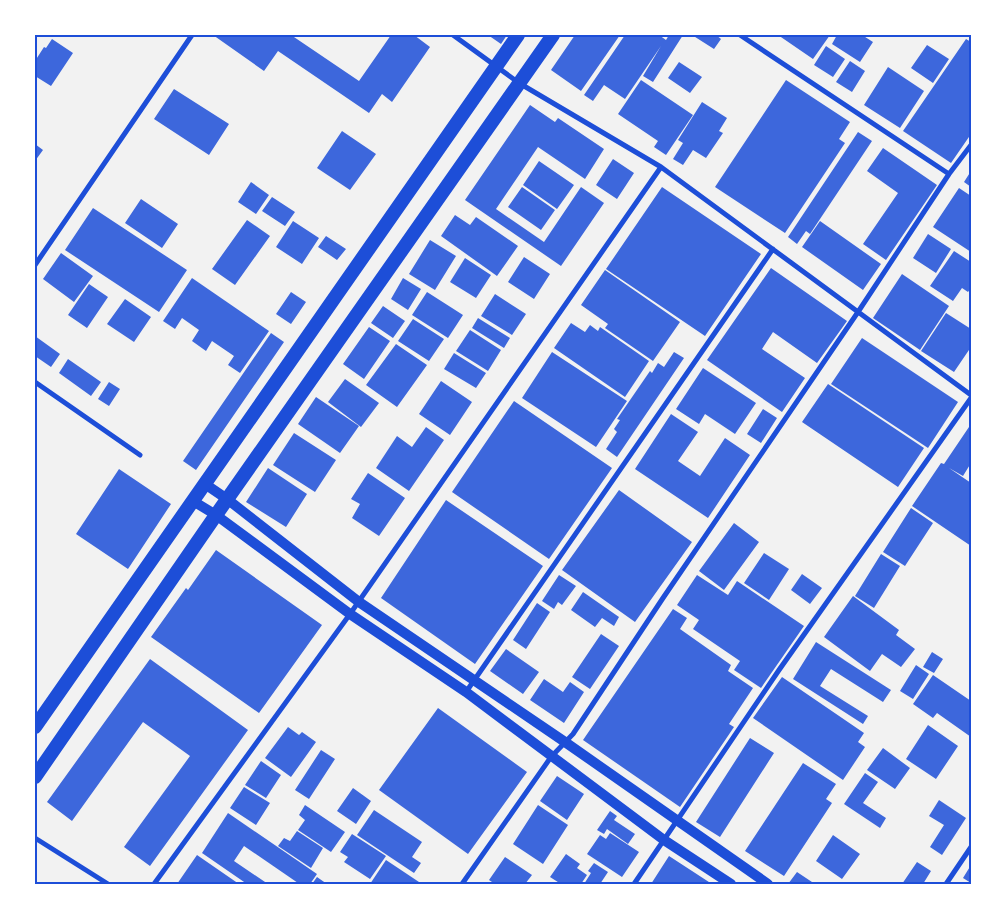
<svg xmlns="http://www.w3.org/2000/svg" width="1006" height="919" viewBox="0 0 1006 919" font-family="'PT Serif',serif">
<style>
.building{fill:#3d67dc}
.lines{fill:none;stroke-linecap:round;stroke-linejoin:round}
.minor{stroke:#1d4ed8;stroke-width:5}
.secondary{stroke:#1d4ed8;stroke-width:10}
.trunk{stroke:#1d4ed8;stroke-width:14}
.neatline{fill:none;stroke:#1d4ed8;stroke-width:2}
</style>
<rect width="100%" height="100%" fill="#f2f2f2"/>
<path class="building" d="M213,35H291L359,81L391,35H414L430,47L392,102L382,94L369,113L278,51L264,71Z
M488,35H507L501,44Z
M575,35H620L581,91L551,70Z
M625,35H659L666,40L669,35H683L653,82L643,76L661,46L625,99L604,85L593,101L584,95Z
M692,35H716L721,39L714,49Z
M778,35H830L813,59Z
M837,35H862L873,42L860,62L832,44Z
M52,39L73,53L51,86L35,76V61L44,47L46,48Z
M966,39L971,42V134L951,163L903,131Z
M927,45L949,59L933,83L911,68Z
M826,46L845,59L833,77L814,65Z
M850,61L865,71L852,92L836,82Z
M679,62L702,77L690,93L668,78Z
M888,67L924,91L900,128L864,105Z
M641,80L693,115L666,155L654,147L658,141L618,114Z
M786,80L850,122L839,139L845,143L785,233L715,187Z
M174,89L229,124L209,155L154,119Z
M702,102L727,118L719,131L723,133L706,158L693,150L683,165L673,159L683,143L678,140Z
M530,105L555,122L558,118L604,149L585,179L538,147L496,209L544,242L581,187L604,203L561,266L465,200Z
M342,131L376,154L350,190L317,168Z
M858,132L872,141L810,234L806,231L797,244L788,237Z
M35,144L43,150L35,161Z
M883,148L937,185L886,260L863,244L898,193L867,171Z
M613,159L634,173L617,199L596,185Z
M539,161L574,185L557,209L523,185Z
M971,171V187L964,182Z
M251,182L269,195L256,214L238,202Z
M522,187L555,210L541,230L508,207Z
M662,187L761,254L705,336L606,269Z
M959,188L971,196V252L933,227Z
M272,197L295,212L285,226L262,211Z
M141,199L178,224L162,248L125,223Z
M93,208L187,270L159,312L65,250Z
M455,215L470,225L476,217L518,246L497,276L441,236Z
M247,220L270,236L235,285L212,269Z
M293,221L319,238L302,264L276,247Z
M820,221L881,264L863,290L802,247Z
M928,234L951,249L936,273L913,258Z
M326,236L346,249L337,260L318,247Z
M430,240L456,256L435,290L409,274Z
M954,251L971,262V288L968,292L962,288L953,301L930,286Z
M61,253L93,276L74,302L43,279Z
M524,257L550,274L534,299L508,282Z
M465,258L491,275L476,298L450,282Z
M771,268L847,321L817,363L773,332L762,349L805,378L782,412L707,360Z
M605,270L680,322L653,361L605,328L608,324L581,305Z
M902,274L949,306L920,350L873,318Z
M192,278L269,331L240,373L228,365L234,356L212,341L206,351L192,341L199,330L182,318L175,329L163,321Z
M403,278L421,289L408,310L391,299Z
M89,284L108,297L87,328L68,315Z
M291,292L306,302L291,324L276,314Z
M427,292L463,315L448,338L412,315Z
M495,294L526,314L512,335L481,316Z
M125,299L151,317L134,342L107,324Z
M383,306L405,321L393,338L371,323Z
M946,313L971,329V347L954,372L921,351Z
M478,318L510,338L504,348L472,328Z
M413,319L444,339L429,361L398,341Z
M571,323L585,332L590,325L598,331L600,327L649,361L625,397L554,348Z
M369,327L390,341L364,379L343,364Z
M470,330L501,350L488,371L456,351Z
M271,333L284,342L196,470L183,461Z
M35,336L60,354L51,367L35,356Z
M862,338L958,402L928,448L831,384Z
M396,344L427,365L397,407L366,385Z
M552,352L627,401L596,447L522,398Z
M674,352L684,358L617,457L606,449L617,432L614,429L620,420L617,419L650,371L652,373L658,363L664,367Z
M454,353L486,373L476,388L444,369Z
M68,359L101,382L91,396L59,373Z
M703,368L756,403L735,434L705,414L699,424L676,409Z
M345,379L379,403L361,427L328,402Z
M441,381L472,402L450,435L419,414Z
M109,382L120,389L109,406L98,399Z
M828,384L924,448L898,487L802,422Z
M316,397L359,426L340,453L298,424Z
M514,401L612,468L549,559L452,492Z
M763,409L777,418L761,443L747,434Z
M671,414L698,432L678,461L700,476L725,438L750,455L708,518L635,469Z
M971,424V463L963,476L949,468L971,483V546L912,506L941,463L944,464Z
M426,427L444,440L409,491L376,468L397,436L412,447Z
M294,433L336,460L315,492L273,465Z
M268,468L307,494L286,527L246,502Z
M119,469L171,504L128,569L76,534Z
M368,473L405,498L379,536L352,518L360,504L351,499Z
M619,490L692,542L635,622L562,570Z
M446,500L543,566L475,664L381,598Z
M911,508L933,523L905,566L883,552Z
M734,523L759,542L724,590L699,571Z
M216,550L322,625L259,713L151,637L186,588L188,590Z
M764,553L789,569L769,600L744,583Z
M881,554L900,566L874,608L855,596Z
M802,574L822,588L810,604L791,590Z
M559,575L576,586L562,605L558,602L554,609L542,601Z
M697,575L728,595L737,581L804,626L761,688L734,670L740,661L693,629L699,620L677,605Z
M583,592L619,617L614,626L602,618L595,627L571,610Z
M853,596L899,630L896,635L915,649L901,667L882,654L870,671L824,637Z
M537,603L550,612L526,649L513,640Z
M673,609L687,618L680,629L731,665L728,671L753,688L729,724L734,727L680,807L583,740Z
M601,634L619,646L590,689L572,677Z
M816,642L891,690L883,702L831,669L820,686L868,716L863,724L793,679Z
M506,649L539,672L523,694L490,671Z
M932,652L943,659L934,673L923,667Z
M150,659L248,730L150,866L124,847L190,756L143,722L72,821L47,802Z
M916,665L929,674L913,699L900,691Z
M933,675L971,701V737L937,713L933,718L913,704Z
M782,677L864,733L858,742L865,747L843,780L753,718Z
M544,679L563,692L570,682L584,692L564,723L530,700Z
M438,708L527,772L468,854L379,790Z
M928,725L958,746L936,779L906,759Z
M288,727L299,735L302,732L316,742L291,777L265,758Z
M750,738L774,753L720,837L696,822Z
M883,748L910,768L895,789L867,770Z
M321,750L335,759L309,799L295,790Z
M261,761L281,775L266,798L245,785Z
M803,763L836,784L826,799L832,803L784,876L745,851Z
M865,773L878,782L863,803L886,818L880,828L844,804Z
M557,776L584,794L567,820L540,801Z
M244,787L270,803L256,825L230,808Z
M353,788L371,801L356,824L337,811Z
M939,800L966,818L942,855L930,847L944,825L929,816Z
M305,805L345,832L331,852L298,830L305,820L299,815Z
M538,805L568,825L543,864L513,844Z
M374,810L422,842L412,857L421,863L414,873L357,835Z
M610,811L617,816L614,820L635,834L628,844L607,829L604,834L597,830Z
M228,813L317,874L310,884H298V883L244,846L234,861L268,884H247L202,853Z
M297,831L323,848L311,868L278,846L284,838L290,841Z
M610,833L639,852L622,877L587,854L600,835L606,839Z
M352,834L386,856L370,879L344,862L348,857L340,852Z
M833,835L860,854L842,879L816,861Z
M566,854L580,864L577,868L587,875L581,884H561L550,877Z
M197,855L239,884H177Z
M669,856L712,884H651Z
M505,857L532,875L525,884H495L489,880Z
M386,860L422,884H370Z
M917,862L931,871L923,884H902Z
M594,863L608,872L600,884H584L591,873L588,871Z
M971,865V883L963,878Z
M797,872L815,884H788Z
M317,877L327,884H312Z"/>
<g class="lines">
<path class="minor" d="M453,35L519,83L661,167L971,395
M740,35L949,174
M35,265L192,35
M35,382L140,455
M466,692L773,249
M35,838L108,884
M154,884L350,614L661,167
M462,884L551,757L573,734L663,598L858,312L949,174L971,145
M634,884L779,670L971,398
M946,884L971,847"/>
<path class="secondary" d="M205,484L227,499L359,602L565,742L768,884
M193,501L216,515L350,614L466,692L664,840L731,884"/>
<path class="trunk" d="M35,727L518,35
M35,777L216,515L553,35"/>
</g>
<rect width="1006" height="919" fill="none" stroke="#ffffff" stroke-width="72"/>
<rect x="36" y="36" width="934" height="847" class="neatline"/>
</svg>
